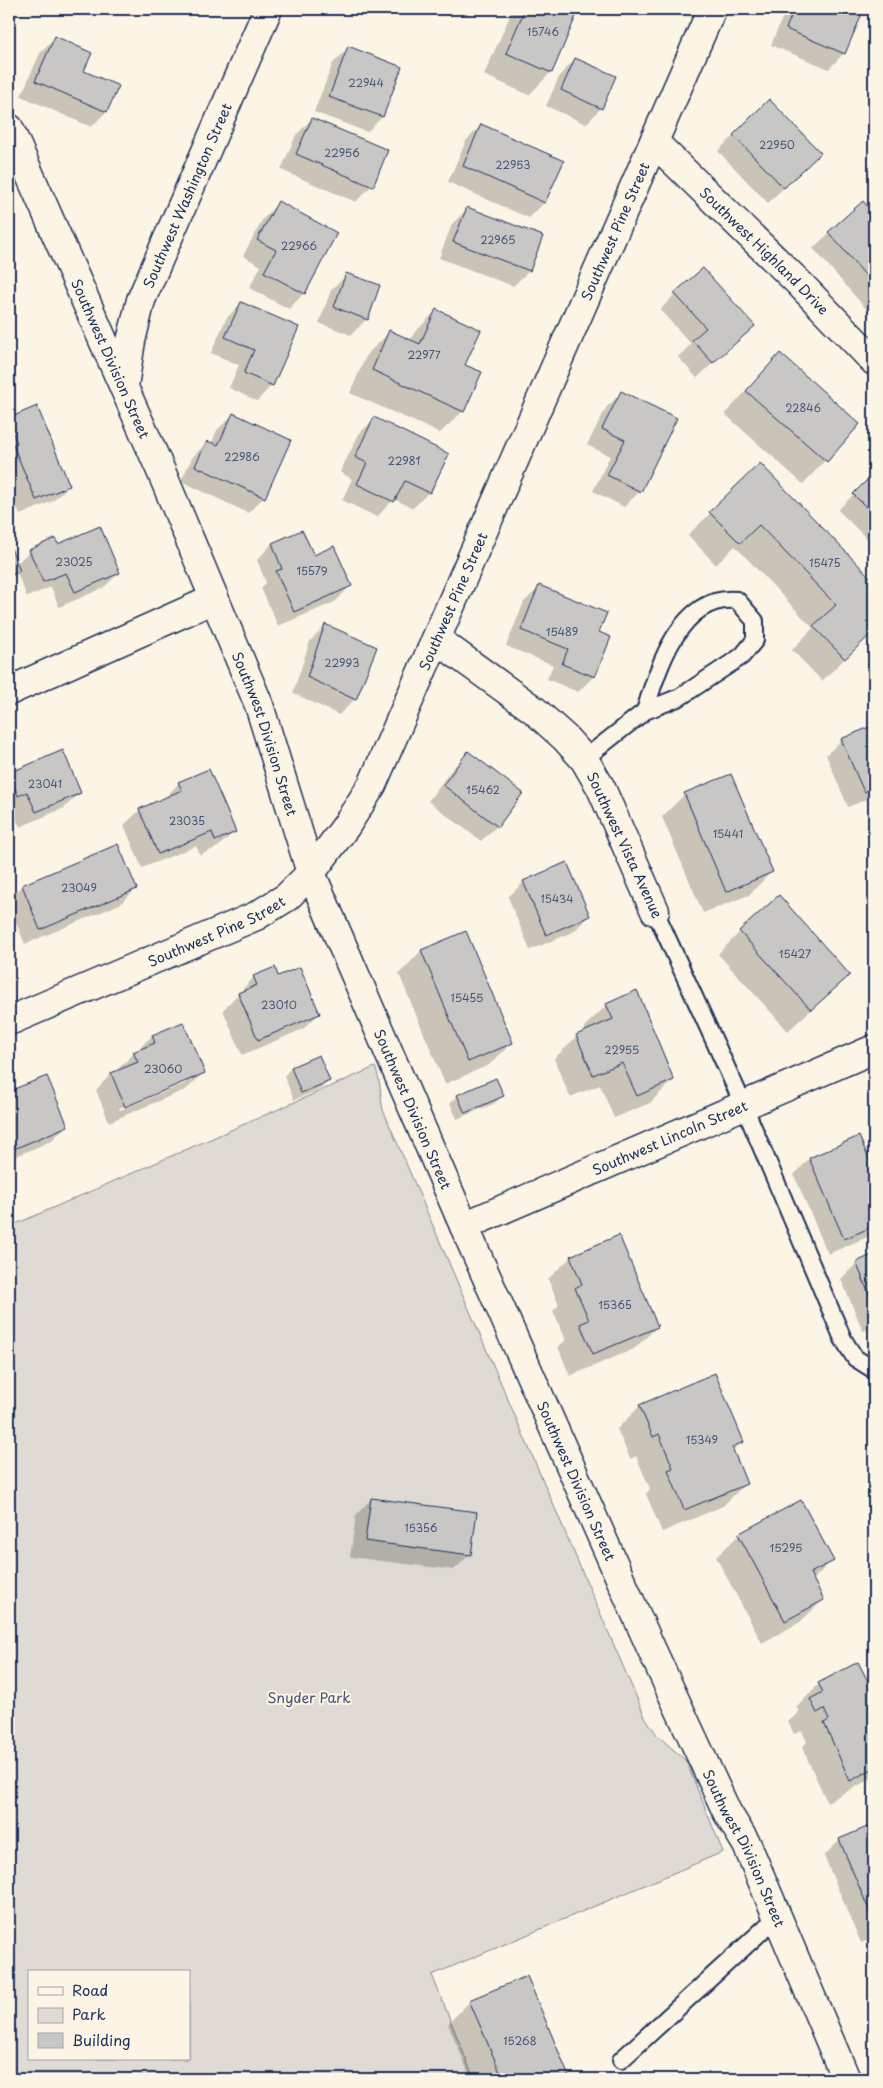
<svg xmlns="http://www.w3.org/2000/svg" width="883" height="2088" viewBox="0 0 883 2088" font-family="'Playpen Sans',sans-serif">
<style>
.green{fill:#dfdbd4;stroke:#7d8599;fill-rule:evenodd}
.shadow{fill:#0003;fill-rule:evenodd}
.building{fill:#c8c7c6;stroke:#1b2f5e}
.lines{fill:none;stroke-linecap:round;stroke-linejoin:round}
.lane-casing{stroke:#1b2f5e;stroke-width:20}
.street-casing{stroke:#1b2f5e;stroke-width:31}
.secondary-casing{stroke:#1b2f5e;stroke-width:31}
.lane{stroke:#fcf5e5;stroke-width:16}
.street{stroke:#fcf5e5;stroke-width:28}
.secondary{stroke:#fcf5e5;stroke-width:28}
.labels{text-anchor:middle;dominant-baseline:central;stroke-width:4;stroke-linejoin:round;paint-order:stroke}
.number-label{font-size:11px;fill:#465578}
.street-label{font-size:14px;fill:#1b2f5e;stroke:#fcf5e5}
.park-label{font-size:14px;fill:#425176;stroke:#fcf5e5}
</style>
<rect width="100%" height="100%" fill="#fcf5e5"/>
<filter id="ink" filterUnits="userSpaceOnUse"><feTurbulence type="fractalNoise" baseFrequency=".02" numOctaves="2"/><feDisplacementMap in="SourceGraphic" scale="10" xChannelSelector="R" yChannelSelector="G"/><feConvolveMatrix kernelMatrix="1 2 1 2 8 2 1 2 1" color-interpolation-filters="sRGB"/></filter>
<g filter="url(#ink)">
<path class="green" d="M375,1067C381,1081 380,1095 383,1110L645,1717L657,1735L686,1761L723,1852L432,1975L474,2079H9V1227ZM29,1972H189V2059H29Z"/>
<path class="shadow" d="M383,9H395L392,12Z
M513,9H578L551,72L529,95L484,75Z
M786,9H859L863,10L844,53L829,69L771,45Z
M55,38L82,72L106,112L91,127L21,96L40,53Z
M349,48L382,117L367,132L314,112L333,63Z
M575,59L601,108L586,124L546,106L560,75Z
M769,101L804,168L768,203L718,151Z
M312,119L371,186L356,202L281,170L296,135Z
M481,125L544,203L529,218L448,182L466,141Z
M278,203L304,293L289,309L249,288L261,266L243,256L263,219Z
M862,203L874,216V318L813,248Z
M467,209L541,237L529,271L513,286L439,258L452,224Z
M347,275L367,319L351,335L319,323L331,290Z
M675,294L753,326L697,378L678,357L691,344L660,310Z
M241,303L272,385L257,401L229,388L239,365L211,353L226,319Z
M436,311L463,365V411L440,433L350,393L367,354L390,332L410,341L414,333Z
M9,343L12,350L9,354Z
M780,354L859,424L803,484L725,414Z
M622,392L640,491L624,507L593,491L610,456L587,445L606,408Z
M36,408L69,485L53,501L20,515L9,487V419Z
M233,415L264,497L248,513L181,481L192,458L207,442L211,444L217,430Z
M375,418L429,492L413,508L394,499L377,517L342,500L352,479L340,472L359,434Z
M760,465L874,583V630L822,681L792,650L813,628L735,546L716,565L688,535Z
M874,474V546L838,510Z
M302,532L313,556L350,586L335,602L278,626L261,588L266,583L257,560L272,544Z
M57,545L119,573L103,588L59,607L51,587L27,597L17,573L9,581V547L16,564L30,551Z
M540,587L598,633L594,676L578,692L547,679L553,665L506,646L524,602Z
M325,626L355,699L339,715L293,693L310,641Z
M874,726V796L848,807L826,755L842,740Z
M62,752L80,793L64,808L20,827L11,807L9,808V775Z
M468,753L497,826L481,841L428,801L453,768Z
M179,783L234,832L218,847L200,855L196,846L142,868L124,825L140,810L164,799Z
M685,794L771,872L749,895L703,913L662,817Z
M524,882L589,916L573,932L530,950L508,897Z
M23,886L136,889L120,904L25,944L9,905V899Z
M740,932L825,997L788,1031L718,954Z
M465,933L512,1043L489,1065L445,1084L399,974L421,951Z
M274,969L278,978L319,1014L303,1029L242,1055L223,1010L254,977Z
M607,1005L673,1080L650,1103L614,1118L600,1085L570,1097L554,1059L577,1036L586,1032L584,1027Z
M183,1024L203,1073L187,1089L109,1122L96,1090L111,1074L119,1071L118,1069L152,1036ZM186,1080V1083L120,1110L119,1108Z
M291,1068L329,1081L321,1089L294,1100L284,1076Z
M46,1077L67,1125L51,1141L9,1159V1093Z
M458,1096H502L495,1103L457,1119L450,1103Z
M858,1138L874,1175V1234L828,1254L794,1175L809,1159Z
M874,1256V1327L863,1331L841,1279L857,1263Z
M571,1257L657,1327L634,1349L570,1376L558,1347L566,1340L553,1311L559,1305L548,1279Z
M640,1406L742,1441L732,1451L746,1483L723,1506L662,1532L646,1494L650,1489L636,1456L630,1459L617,1429Z
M371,1499L475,1513L469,1555L454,1570L350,1557L356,1515Z
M739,1535L832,1560L813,1580L823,1600L800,1622L762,1643L716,1557Z
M857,1664L874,1696V1777L827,1802L802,1747L807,1742L802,1731L794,1734L788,1722L799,1712L796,1707L819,1684Z
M874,1826V1938L861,1943L824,1856L840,1840Z
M526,1978L569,2079H471L448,2024L470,2001Z"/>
<path class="building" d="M525,9H579L552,73L506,53Z
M794,9H864L845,54L786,29Z
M55,36L92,53L84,71L119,86L107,112L35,81Z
M348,46L402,67L383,117L329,97Z
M575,58L616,76L602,109L561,90Z
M769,99L821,153L784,188L733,135Z
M312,118L388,150L373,187L296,154Z
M481,124L564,161L545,203L463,166Z
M278,201L337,233L305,294L264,272L276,250L257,240Z
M863,201L874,214V285L828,232Z
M467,207L543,236L530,271L453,242Z
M703,268L755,326L713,363L692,340L706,328L674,293Z
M346,273L380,285L368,320L334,307Z
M241,302L299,327L273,386L244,373L254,350L225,337Z
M436,309L481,330L465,365L482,372L464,412L372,370L389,330L420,344Z
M780,353L860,424L827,462L746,391Z
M621,391L677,418L641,492L607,475L625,440L602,429Z
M37,406L70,486L36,500L13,445L17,443L9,423V418Z
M233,413L291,440L265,498L195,466L207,441L218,445Z
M374,417L449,454L430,493L405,481L394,502L357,484L367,463L355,457Z
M760,463L874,581V631L845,659L813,626L836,605L759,525L740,543L709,512Z
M874,473V515L853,494Z
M100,526L120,573L75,592L66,573L43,582L29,550L55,538L58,544Z
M302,530L314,555L334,546L352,586L294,612L276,571L282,569L272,543Z
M9,543L20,571L9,576Z
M539,585L607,613L599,632L611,637L595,677L562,664L568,649L521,630Z
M325,624L377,647L356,700L307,677Z
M874,725V787L864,792L841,739Z
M63,750L81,793L36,812L27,792L18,796L9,773Z
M468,751L523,793L498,827L443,785Z
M209,769L236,832L215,841L212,832L158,854L139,809L182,790L178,782Z
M731,774L773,872L726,892L684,793Z
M118,844L137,889L40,930L22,885Z
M567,862L590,916L546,935L523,881Z
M779,895L850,975L811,1010L739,931Z
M466,931L513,1043L468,1062L421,950Z
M275,967L278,976L300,967L320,1014L258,1040L238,993L257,985L253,976Z
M637,990L674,1080L637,1096L622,1063L593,1075L576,1035L613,1019L606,1004Z
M183,1022L205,1073L125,1107L111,1073L138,1062L133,1052L155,1043L152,1035Z
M319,1055L330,1081L301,1093L291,1067Z
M47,1076L68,1126L14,1149L9,1135V1091Z
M496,1078L504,1096L465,1113L457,1095Z
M859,1136L874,1171V1226L844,1239L809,1158Z
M619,1235L658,1327L593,1354L580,1324L589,1320L575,1288L582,1284L570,1256Z
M874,1254V1306L856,1262Z
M715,1373L744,1442L732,1447L747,1484L684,1510L668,1470L673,1468L659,1434L653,1437L639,1405Z
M371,1498L477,1512L471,1555L365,1541Z
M801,1500L834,1561L810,1573L824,1600L785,1621L738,1534Z
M858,1662L874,1693V1768L850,1781L824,1723L829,1720L824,1709L817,1713L810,1699L823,1692L818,1683Z
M874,1824V1922L839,1839Z
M527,1976L570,2079H503L469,2000Z"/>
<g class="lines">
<g class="lane-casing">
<path id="lane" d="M584,759L645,711L680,697L742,656L755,640V621L737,600C680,594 658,668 645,711
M655,911L744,1106L843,1339L855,1358L874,1370
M621,2060L778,1916"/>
</g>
<g class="street-casing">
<g id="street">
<path id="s1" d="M9,128L161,471L246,674L259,705L311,873L464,1226L651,1648L727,1812L747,1845L846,2079"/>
<path id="s2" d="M654,142L800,284L874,361"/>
<path id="s3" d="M124,386L131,341L141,300L268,9"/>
<path d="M436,639L534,710L565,738L584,759L601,788L655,911"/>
<path d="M9,691L214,599"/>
<path id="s4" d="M9,1021L256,916L287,897L311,873"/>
<path id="s5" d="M464,1226L874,1049"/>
</g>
</g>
<g class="secondary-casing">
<g id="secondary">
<path id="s6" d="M311,873L346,826L372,785L712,9"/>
</g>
</g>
<use href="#lane" class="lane"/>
<use href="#street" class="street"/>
<use href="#secondary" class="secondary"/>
</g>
</g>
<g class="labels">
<g class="number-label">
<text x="543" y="31">15746</text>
<text x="366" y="82">22944</text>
<text x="777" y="144">22950</text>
<text x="342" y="152">22956</text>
<text x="513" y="164">22953</text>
<text x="498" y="239">22965</text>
<text x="299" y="245">22966</text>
<text x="424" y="354">22977</text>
<text x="803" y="407">22846</text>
<text x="242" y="456">22986</text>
<text x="404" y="460">22981</text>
<text x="74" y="561">23025</text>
<text x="825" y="562">15475</text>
<text x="312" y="570">15579</text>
<text x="562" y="631">15489</text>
<text x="342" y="662">22993</text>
<text x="45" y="783">23041</text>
<text x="483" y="789">15462</text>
<text x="187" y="820">23035</text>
<text x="728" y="833">15441</text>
<text x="79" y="887">23049</text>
<text x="557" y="898">15434</text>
<text x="795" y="953">15427</text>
<text x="467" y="997">15455</text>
<text x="279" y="1004">23010</text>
<text x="622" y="1049">22955</text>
<text x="163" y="1068">23060</text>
<text x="615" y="1304">15365</text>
<text x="702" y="1439">15349</text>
<text x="421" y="1527">15356</text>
<text x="786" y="1547">15295</text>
<text x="520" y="2040">15268</text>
</g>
<g class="street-label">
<text stroke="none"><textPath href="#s3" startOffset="202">Southwest Washington Street</textPath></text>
<text stroke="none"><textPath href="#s6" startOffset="712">Southwest Pine Street</textPath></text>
<text stroke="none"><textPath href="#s2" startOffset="155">Southwest Highland Drive</textPath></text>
<text stroke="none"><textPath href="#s1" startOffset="252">Southwest Division Street</textPath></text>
<text stroke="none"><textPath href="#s6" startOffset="308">Southwest Pine Street</textPath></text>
<text stroke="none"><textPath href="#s1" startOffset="658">Southwest Division Street</textPath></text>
<text transform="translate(625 845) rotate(65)">Southwest Vista Avenue</text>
<text stroke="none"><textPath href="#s4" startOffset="226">Southwest Pine Street</textPath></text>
<text stroke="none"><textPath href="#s1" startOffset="1062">Southwest Division Street</textPath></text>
<text stroke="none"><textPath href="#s5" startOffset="224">Southwest Lincoln Street</textPath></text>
<text stroke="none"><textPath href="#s1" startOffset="1468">Southwest Division Street</textPath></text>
<text stroke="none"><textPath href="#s1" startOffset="1872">Southwest Division Street</textPath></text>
</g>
<g class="park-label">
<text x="309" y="1697">Snyder Park</text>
</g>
</g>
<rect width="883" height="2088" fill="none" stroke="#fcf5e5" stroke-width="30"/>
<rect x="15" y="15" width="853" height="2058" fill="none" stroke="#1b2f5e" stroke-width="2" filter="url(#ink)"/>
<rect x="28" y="1970" width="162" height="90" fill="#fcf5e5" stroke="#a2a6af"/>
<rect x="38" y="1987" width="25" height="8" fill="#fcf5e5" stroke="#a2a6af"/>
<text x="72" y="1996" font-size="15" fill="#1b2f5e">Road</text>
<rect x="38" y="2008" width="25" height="15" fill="#dfdbd4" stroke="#a2a6af"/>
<text x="72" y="2020" font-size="15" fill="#1b2f5e">Park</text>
<rect x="38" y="2033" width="25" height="15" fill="#c8c7c6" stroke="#a2a6af"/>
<text x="72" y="2046" font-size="15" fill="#1b2f5e">Building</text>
</svg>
